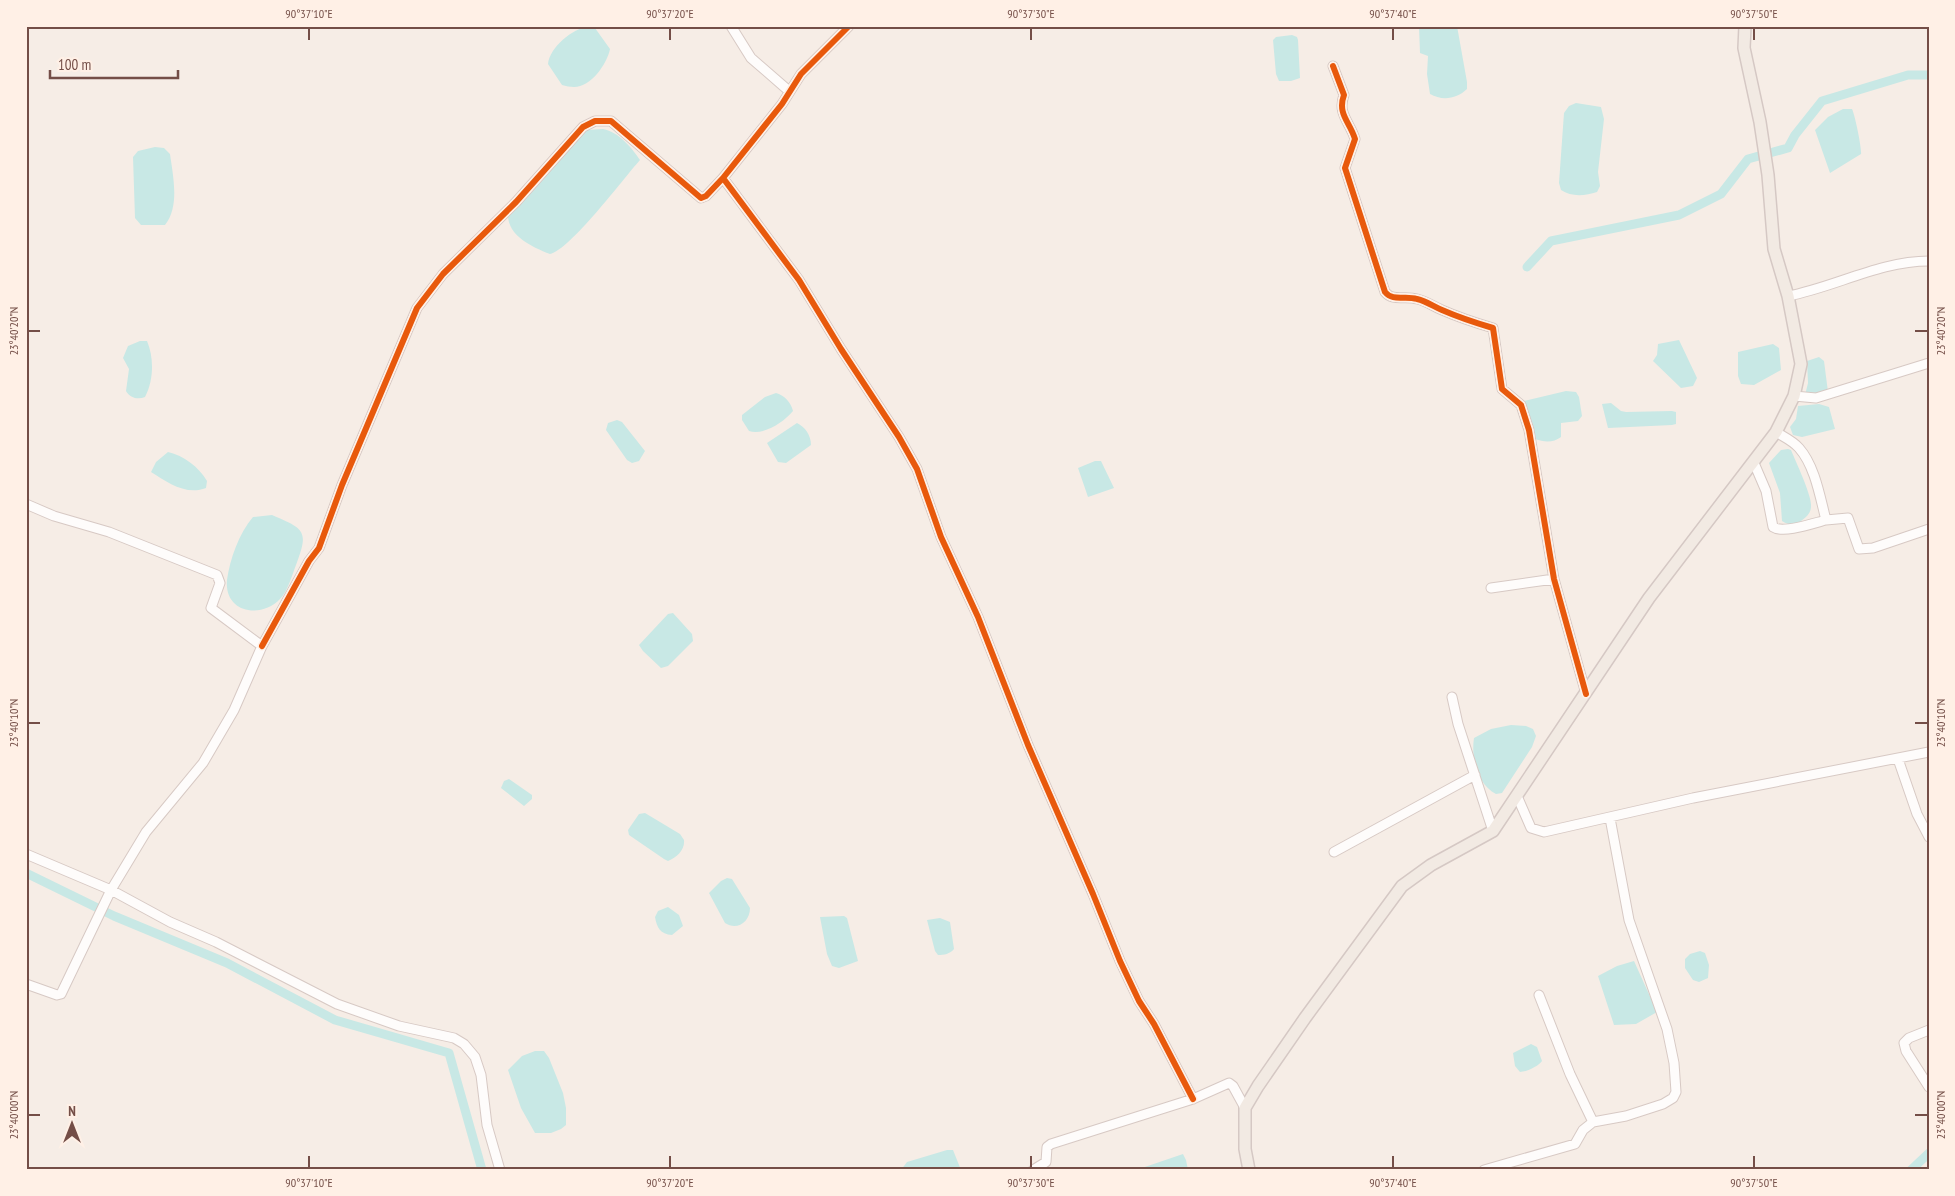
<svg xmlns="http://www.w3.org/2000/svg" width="1955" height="1196" viewBox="0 0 1955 1196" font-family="'PT Sans Narrow',sans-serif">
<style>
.water{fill:#c8e8e5}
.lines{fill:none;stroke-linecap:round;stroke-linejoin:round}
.canal{stroke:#c8e8e5;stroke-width:9}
.minor-casing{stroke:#d7c9c4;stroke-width:11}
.major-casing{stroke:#d5c8c4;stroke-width:14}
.minor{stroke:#fefcfb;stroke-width:9}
.major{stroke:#f2eae3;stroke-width:11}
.cycleway-casing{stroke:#fff0e6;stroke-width:9}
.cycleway{stroke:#e8590c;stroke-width:6}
.ticks{fill:none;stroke:#744e47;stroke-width:2}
.neatline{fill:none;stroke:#744e47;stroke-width:2}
.ticks-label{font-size:12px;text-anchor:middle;fill:#744e47}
</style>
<rect width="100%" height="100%" fill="#f6ede6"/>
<path class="water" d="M589,26L595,28L610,49C607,64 591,87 574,87C570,87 566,86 562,85L548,64C550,47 572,29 589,26Z
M1419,26H1457L1467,82V89C1457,99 1442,101 1430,94L1427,74L1428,56L1420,53Z
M1292,35L1297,37L1298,40L1300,78L1291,81H1279L1276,74L1273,40L1276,37Z
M1576,103L1601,107L1604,119L1598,172L1600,186L1597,192C1585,196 1571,197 1561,190L1559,183L1564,113L1569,106Z
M1843,109H1852C1855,115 1862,149 1861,154L1830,173L1815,130L1828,117Z
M603,129C619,132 632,148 640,160C623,179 570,250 550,254C532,247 508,236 508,215L578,134L587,130Z
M155,147L164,148L170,154C173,176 180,206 165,225H141L135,218L133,157L138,151Z
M1679,340L1697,378L1693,386L1681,388L1653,361L1657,355L1658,344Z
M140,341H147C154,357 154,380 145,397C138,400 130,398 126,391L129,369L123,358L128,346Z
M1773,344L1779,348L1781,370L1754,385L1741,384L1738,376V352Z
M1819,357L1824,361L1828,392L1822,395H1805L1808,383L1807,361Z
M1566,391L1576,392L1579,397L1582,416L1578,421L1561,423V437C1553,443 1544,442 1535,439L1524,401Z
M776,393C784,395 791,402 793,411C784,422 763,436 749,431L742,420V415L765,397Z
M1611,403L1621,411L1626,412L1672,411L1676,412V424L1672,425L1608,428L1602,404Z
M1819,404L1829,407L1835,429L1802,437L1793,435L1790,427L1796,419L1798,406Z
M617,420L622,422L645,451L639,461L632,463L627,460L606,430L608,423Z
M797,423C805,427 811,435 811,445L786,463L778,462L767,443Z
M1788,449L1791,450C1796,462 1812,496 1811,506C1811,514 1806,517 1800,522C1794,526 1788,525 1782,521L1780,493L1769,463L1781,450Z
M168,452C184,456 198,466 207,481L206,488C186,496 167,482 151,472L156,462Z
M1095,461H1101L1114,488L1088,497L1078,468Z
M272,515C305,529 309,531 296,565C292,575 288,591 280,599C261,619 224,613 227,580C230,559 239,533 253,517Z
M673,613L692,634L693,641L668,666L661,668L643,651L639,645L668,614Z
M1511,725L1526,726L1533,729L1536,736L1532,747L1502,793L1496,794C1477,784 1471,757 1474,738L1491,729Z
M509,779L532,795V799L524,806L501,788L504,781Z
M645,813L680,834L684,840C685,850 677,857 668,861L664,859L629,835L628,830L639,814Z
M727,878L732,879L750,908C750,922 737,931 725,923L709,893L721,881Z
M668,907L679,915L683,926L672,935C660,934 657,928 655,917L658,911Z
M844,916L847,918L858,961L839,968L832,966L827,954L820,917Z
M940,918L950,922L954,949C950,954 944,955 938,955L935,951L927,920Z
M1700,951L1705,953L1709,965L1708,978L1699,982L1693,980L1685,968V959L1690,954Z
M1634,961L1657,1012L1636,1024L1614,1025L1598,976L1617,966Z
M1531,1044L1537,1047L1542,1061C1539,1066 1526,1072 1520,1072L1515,1066L1513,1053Z
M535,1051H544L549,1058L563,1093L566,1108V1125L561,1129L551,1133H535L521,1108L508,1070L522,1056Z
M947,1150H953L961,1170H901L907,1162Z
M1183,1154L1186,1160L1188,1170H1136Z"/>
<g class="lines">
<path class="canal" d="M1527,267L1551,241L1679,215L1721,194L1748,159L1788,148L1795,135L1822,101L1908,75H1929
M26,873L114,916L227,963L335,1020L449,1053L482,1170
M1911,1170L1929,1153"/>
<g class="minor-casing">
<path id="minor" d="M731,26L751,58L789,91
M849,26L801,74L782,104L723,178L799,280L841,349L899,437L917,469L941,537L978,617L1028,745L1093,894L1120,961L1139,1001L1154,1024L1193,1099
M1333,66L1344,95C1337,114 1350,122 1355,139L1345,168L1385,292C1393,302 1405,295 1417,299C1426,301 1433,306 1442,310C1458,317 1476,323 1493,328L1502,389L1521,405L1529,430L1554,579L1586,694
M1788,296C1835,287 1880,261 1929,261
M1794,396L1816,398L1929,363
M1776,432C1784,437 1793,441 1799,448C1815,466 1820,497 1826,520L1848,518L1859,549L1873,548L1929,529
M1754,463L1766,491L1773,527C1783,534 1814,523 1826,520
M26,504L54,516L109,532L217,575L220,583L211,608L262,646L234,710L203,763L146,832L111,890L61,994L57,995L26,984
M1491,588L1554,579
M262,646L309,561L319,548L342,485L417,308L443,274L516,202L583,127L595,121H611L701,198L706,196L723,178
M1452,697L1458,724L1493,831
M1898,759L1917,814L1929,837
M1517,796L1531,828L1544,832L1693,798L1929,752
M1334,852L1475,775
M26,854L111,890L170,922L216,942L337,1004L399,1026L454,1038L464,1044L475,1057L481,1075L487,1125L500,1170
M1929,1030L1909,1038L1904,1043L1906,1051L1929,1087
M1593,1122L1626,1116L1663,1104L1673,1098L1676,1092L1674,1063L1667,1029L1629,920L1610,818
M1033,1170L1046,1162L1047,1147L1051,1144L1193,1099L1229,1083L1233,1086L1245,1108
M1484,1170L1575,1144L1583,1130L1593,1122L1570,1074L1539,995"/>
</g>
<g class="major-casing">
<path id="major" d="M1249,1170L1245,1149V1108L1258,1086L1305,1018L1402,886L1431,865L1493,831L1649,598L1776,432L1794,396L1801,364L1788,296L1774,249L1768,175L1760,122L1744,48L1745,26"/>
</g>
<use href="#minor" class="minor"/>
<use href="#major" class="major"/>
<g class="cycleway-casing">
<path id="cycleway" d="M849,26L801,74L782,104L723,178L799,280L841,349L899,437L917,469L941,537L978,617L1028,745L1093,894L1120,961L1139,1001L1154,1024L1193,1099
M1333,66L1344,95C1337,114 1350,122 1355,139L1345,168L1385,292C1393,302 1405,295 1417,299C1426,301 1433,306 1442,310C1458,317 1476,323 1493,328L1502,389L1521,405L1529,430L1554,579L1586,694
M262,646L309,561L319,548L342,485L417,308L443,274L516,202L583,127L595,121H611L701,198L706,196L723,178"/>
</g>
<use href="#cycleway" class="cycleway"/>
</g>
<path class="ticks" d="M309,28V40M670,28V40M1031,28V40M1393,28V40M1754,28V40M28,331H40M1915,331H1928M28,723H40M1915,723H1928M28,1115H40M1915,1115H1928M309,1156V1168M670,1156V1168M1031,1156V1168M1393,1156V1168M1754,1156V1168"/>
<rect width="1955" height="1196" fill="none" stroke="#fff0e6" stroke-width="55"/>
<g transform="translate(72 1124)" stroke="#fff0e6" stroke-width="4" paint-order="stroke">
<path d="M0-4L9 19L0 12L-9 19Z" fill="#744e47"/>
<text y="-8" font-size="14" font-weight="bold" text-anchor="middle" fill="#744e47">N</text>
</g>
<path d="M50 70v8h128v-8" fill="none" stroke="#744e47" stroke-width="2.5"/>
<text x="58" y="70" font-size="15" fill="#744e47" stroke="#fff0e6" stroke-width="4" paint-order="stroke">100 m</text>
<rect x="28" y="28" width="1900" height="1140" class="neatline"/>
<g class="ticks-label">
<text x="309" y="18">90°37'10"E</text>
<text x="670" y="18">90°37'20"E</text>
<text x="1031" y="18">90°37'30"E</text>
<text x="1393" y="18">90°37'40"E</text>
<text x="1754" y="18">90°37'50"E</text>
<text transform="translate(14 331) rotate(-90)" y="4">23°40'20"N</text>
<text transform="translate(1941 331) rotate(-90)" y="4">23°40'20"N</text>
<text transform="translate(14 723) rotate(-90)" y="4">23°40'10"N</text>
<text transform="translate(1941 723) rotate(-90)" y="4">23°40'10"N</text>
<text transform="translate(14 1115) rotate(-90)" y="4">23°40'00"N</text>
<text transform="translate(1941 1115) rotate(-90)" y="4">23°40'00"N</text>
<text x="309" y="1187">90°37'10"E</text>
<text x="670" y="1187">90°37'20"E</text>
<text x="1031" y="1187">90°37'30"E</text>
<text x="1393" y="1187">90°37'40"E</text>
<text x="1754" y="1187">90°37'50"E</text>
</g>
</svg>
